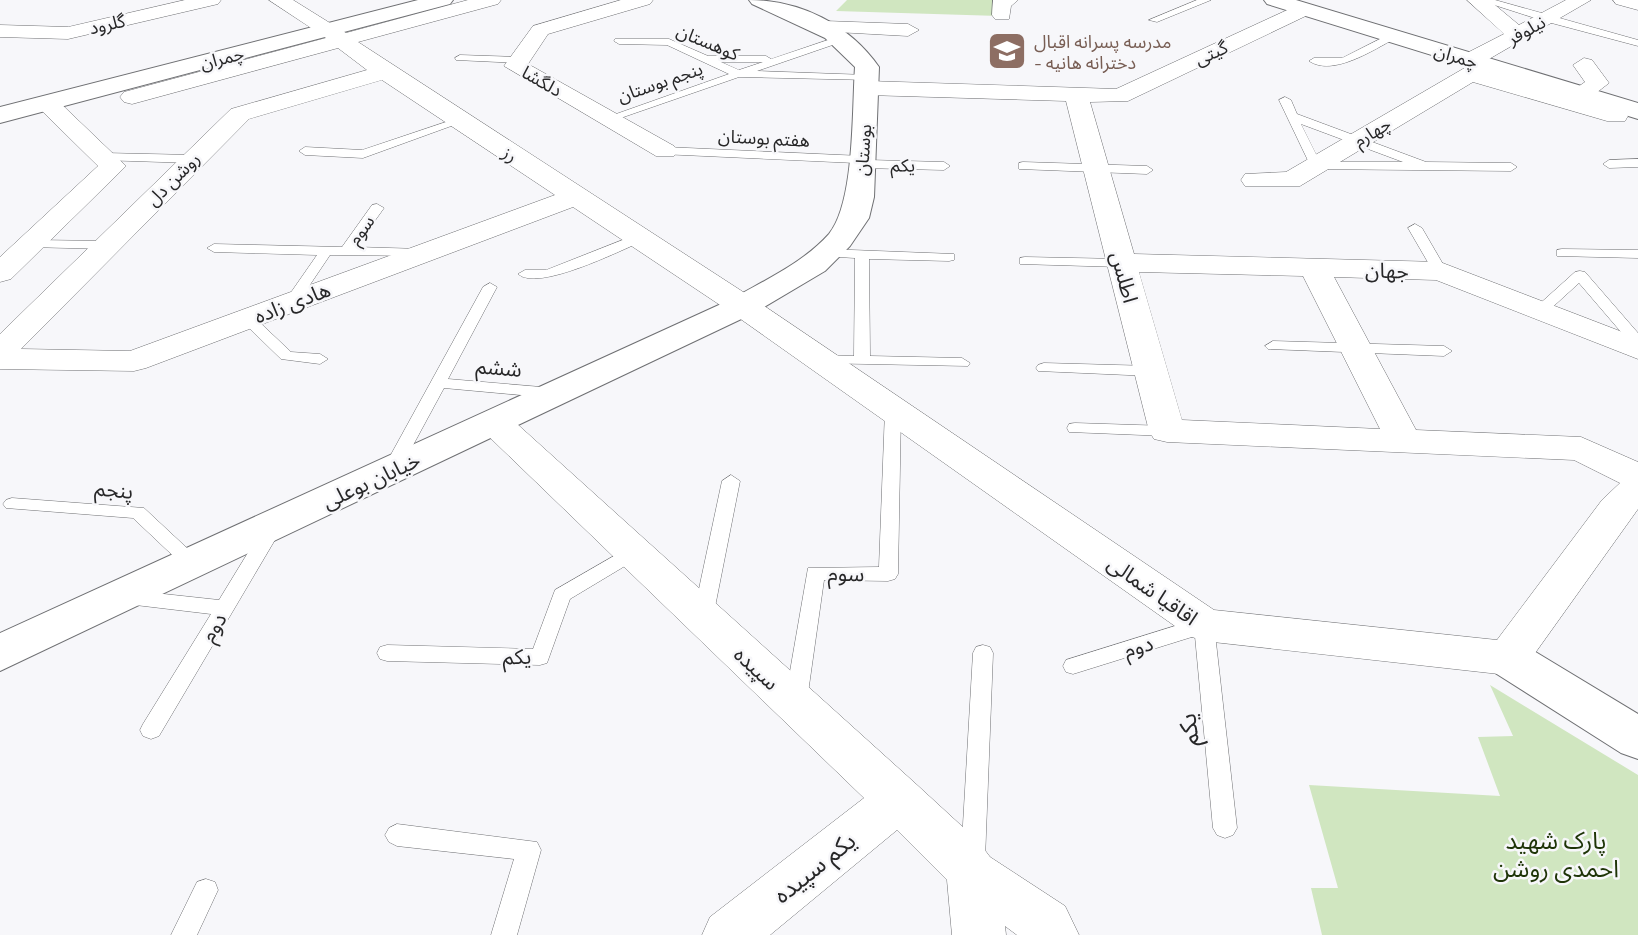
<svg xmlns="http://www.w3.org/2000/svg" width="1638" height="935" viewBox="0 0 1638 935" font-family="'Titillium Web','Noto Sans Arabic',sans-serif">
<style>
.green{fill:#d0e6c0}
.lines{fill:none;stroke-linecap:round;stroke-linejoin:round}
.service-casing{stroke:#6f7073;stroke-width:1}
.minor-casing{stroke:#6f7073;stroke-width:1}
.tertiary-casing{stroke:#6f7073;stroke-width:2}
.secondary-casing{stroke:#6f7073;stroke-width:2}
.service{fill:#fff;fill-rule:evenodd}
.minor{fill:#fff;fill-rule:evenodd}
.tertiary{fill:#fff;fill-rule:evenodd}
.secondary{fill:#fff;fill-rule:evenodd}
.labels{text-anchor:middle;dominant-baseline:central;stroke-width:5;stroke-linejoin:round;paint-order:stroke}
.far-street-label{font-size:18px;fill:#272728;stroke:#f7f7fa}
.far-education-label{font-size:18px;fill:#785e54;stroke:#f7f7fa;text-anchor:start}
.street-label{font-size:21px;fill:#272728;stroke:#f7f7fa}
.near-street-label{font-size:24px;fill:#272728;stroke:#f7f7fa}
.near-park-label{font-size:24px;fill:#1e3407;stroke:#f7f7fa}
</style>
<rect width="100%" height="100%" fill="#f7f7fa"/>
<path class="green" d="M847,0H1002L999,16L836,11Z
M1490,685L1638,775V935H1322L1311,888H1338L1309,785L1500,796L1478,737L1513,736Z"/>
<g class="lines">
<g class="service-casing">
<path id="service" d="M1197,0H1211L1157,22L1149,20Z
M1479,0H1495L1638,40V46L1544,21Z
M1392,33L1397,36L1396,38C1373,50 1333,77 1309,61L1314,58H1342Z
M843,35L848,38L847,40L757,71L867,75L872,78L871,80L739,77L612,121L602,119L729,74L667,45L619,44L614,41L615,39H669L708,56H766L771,59ZM721,62H763L739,70Z
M460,55L519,57L524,60L519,63L456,60L455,58Z
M1285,97L1291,100L1297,114L1426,162L1511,163L1517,167L1511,171L1312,169L1279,100ZM1301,124L1403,162H1320Z
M455,119L465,121L363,158L305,155L299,151L305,147L362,150Z
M665,147L862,156L868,160L944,162L950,166L944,170L862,168L856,163L661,154L659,151Z
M104,153L193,155L199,159L193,163L100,160L98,157Z
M1638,159V167L1609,168L1603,164L1609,160Z
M1023,162L1147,166L1153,170L1147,174L1019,169V163Z
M377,204L384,208L356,247L421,249L428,253L426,256L330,255L297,304L292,305L285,301L317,255L214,252L207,248L214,244L342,247L372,205Z
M1415,224L1422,228L1447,271L1445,274L1440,275L1433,271L1408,228Z
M638,234L645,238L643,241C619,251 538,292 518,274L525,270H546Z
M33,240L108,241L115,245L108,249L28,247L26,244Z
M826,249L954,254V260L949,261L869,259L870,356L962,358L970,363L968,366L816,363L814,360L822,355L854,356L855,258L821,256L819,253Z
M1562,249L1638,250V258L1557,256V250Z
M1025,257L1121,259L1128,263L1121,267L1020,264V258Z
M1580,271L1585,272L1638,333V348L1633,346L1579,283L1545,314H1535V308L1575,272Z
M490,283L497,287L448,379L553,388L561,393L553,398L444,388L398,473H386L383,469L483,287Z
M248,315L253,316L291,352L320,354L328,359L320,364L281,359L243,322L241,319L243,316Z
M1273,341L1444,346L1452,351L1444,356L1268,349L1265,346Z
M1044,363L1151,366L1159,371L1151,376L1038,371L1036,368L1038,365Z
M893,406L901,411L898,574L895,579L888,581L824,580L807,700L804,706L796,709L788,706L785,700L808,568L879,567L885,411Z
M1075,423L1167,426L1175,431L1167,436L1069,432L1067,428L1069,424Z
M731,475L740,481L713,617L710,622L703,625L696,622L693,617L722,481Z
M12,498L144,508L203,563L200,568H186L133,518L6,508L3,504L6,500Z
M273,522L280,523L282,528L159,736L151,739L143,736L140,730L143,724L211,614L127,604L120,602L117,597L120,592L127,590L219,600L266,523Z
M633,545L640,547L642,552L640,557L570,599L547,663L540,665L387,661L380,659L377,653L380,647L387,645L533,649L555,590Z
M1204,617L1211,620L1214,625L1237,828L1233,835L1225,838L1217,835L1213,828L1195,636L1073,674L1066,672L1063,666L1066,660Z
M983,645L990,647L993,653L985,859L982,867L973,870L964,867L961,859L973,653L976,647Z
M397,824L537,842L541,850L517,935H491L514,859L397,846L389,842L385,835L389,828Z
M206,879L215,882L218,890L197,935H171L197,882Z"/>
</g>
<g class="minor-casing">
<path id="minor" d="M185,0H221L218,4L68,39L0,37V25L68,27Z
M269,0H293L346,33L468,0H501L498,4L358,42L754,299L1214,610L1497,640L1602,500L1620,483L1574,460L1167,442L1154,439L1149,431L1066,101L867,95L859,93L855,88L859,83L867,81L1116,89L1298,5H1312L1315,9L1312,13L1128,101L1090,102L1134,254L1440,262L1638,338V359L1436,280L1334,277L1416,430L1581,437L1638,462V509L1523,670L1508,675L1204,641L1189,636L732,313L573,207L146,368L134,371L0,369V334L231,109L367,70L338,48L132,104L124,102L120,97L124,92L326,38ZM382,80L555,195L130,351L21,349L249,119ZM1139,272L1303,276L1380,429L1182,420Z
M621,0H653L650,4L548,34L528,64L674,146L678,151L674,156H656L504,66L533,26Z
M993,0H1018L1011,6L1009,19H995L992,15Z
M1467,0H1489L1519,25L1566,0H1591L1489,59L1496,65L1489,72L1573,96L1575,89L1585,82L1573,65L1584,58L1592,60L1609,83L1587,100L1625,111L1628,116L1625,121H1607L1473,82L1300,186H1245L1241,180L1245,174L1286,172L1468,66L1460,60L1463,55L1504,34Z
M1613,0H1638V10L1616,4Z
M825,21L908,24L919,30L908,36L818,31L815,27L818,23Z
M47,96L55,98L126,166L11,279L0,282V257L98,166L39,108L35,103L39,98Z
M494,411L506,414L916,784L978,841L990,857L1065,906L1079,935H1017L1005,926L1006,935H952L947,880L897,830L770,935H702L710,917L864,798L482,430L476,422L482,414Z"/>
</g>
<g class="tertiary-casing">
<path id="tertiary" d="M749,0C800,0 849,24 879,67L874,197L869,218L850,246L825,271L754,313L0,671V633L732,299C765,280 803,263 829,234C855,202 852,110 855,67L825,38L752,4Z
M1508,640L1524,645L1638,714V759L1621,753L1492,671L1485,658L1492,645Z"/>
</g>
<g class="secondary-casing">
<path id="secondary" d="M418,0H453L450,4L0,123V107Z
M1264,0H1296L1638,103V119L1267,4Z"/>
</g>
<use href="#service" class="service"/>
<use href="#minor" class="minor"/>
<use href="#tertiary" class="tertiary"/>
<use href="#secondary" class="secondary"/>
</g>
<defs>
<g id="school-square" transform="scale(2.0125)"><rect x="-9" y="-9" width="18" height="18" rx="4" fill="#8d6e63" stroke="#f7f7fa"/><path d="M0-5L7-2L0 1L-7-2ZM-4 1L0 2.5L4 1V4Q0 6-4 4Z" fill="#fff"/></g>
</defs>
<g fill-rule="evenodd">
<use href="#school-square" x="1007" y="51"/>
</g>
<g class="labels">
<g class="far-street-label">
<text transform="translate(107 24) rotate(-13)">گلرود</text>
<text transform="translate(1526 30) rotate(-29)">نیلوفر</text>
<text transform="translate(708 42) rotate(23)">کوهستان</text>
<text transform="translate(1211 53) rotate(-25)">گیتی</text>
<text transform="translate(1456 56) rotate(17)">چمران</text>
<text transform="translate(222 58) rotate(-14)">چمران</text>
<text transform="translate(542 81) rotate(30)">دلگشا</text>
<text transform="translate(660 82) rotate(-19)">پنجم بوستان</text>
<text transform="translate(1372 132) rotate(-31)">چهارم</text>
<text transform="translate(764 138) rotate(3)">هفتم بوستان</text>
<text transform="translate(863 150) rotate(-86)">بوستان</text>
<text transform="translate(510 154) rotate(33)">رز</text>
<text transform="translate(903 165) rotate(1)">یکم</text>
<text transform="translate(173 179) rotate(-45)">روشن دل</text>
<text transform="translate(361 230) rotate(-55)">سوم</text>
</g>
<g class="far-education-label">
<text x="1034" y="41">مدرسه پسرانه اقبال<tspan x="1034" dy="21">- دخترانه هانیه</tspan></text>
</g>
<g class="street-label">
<text transform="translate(1387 270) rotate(1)">جهان</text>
<text transform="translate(1125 277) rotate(75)">اطلس</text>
<text transform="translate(292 302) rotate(-21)">هادی زاده</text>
<text transform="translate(499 367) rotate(5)">ششم</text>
<text transform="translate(371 480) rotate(-25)">خیابان بوعلی</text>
<text transform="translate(114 489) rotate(6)">پنجم</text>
<text transform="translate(846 573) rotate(1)">سوم</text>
<text transform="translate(1153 590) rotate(35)">اقاقیا شمالی</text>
<text transform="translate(213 627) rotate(-59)">دوم</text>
<text transform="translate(1138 646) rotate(-17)">دوم</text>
<text transform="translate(517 656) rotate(-1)">یکم</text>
<text transform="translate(757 668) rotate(43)">سپیده</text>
</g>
<g class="near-street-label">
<text transform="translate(1188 730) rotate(-96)">یکم</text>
<text transform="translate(814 867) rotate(-39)">یکم سپیده</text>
</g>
<g class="near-park-label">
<text x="1556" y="840">پارک شهید<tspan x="1556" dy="28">احمدی روشن</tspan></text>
</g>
</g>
</svg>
